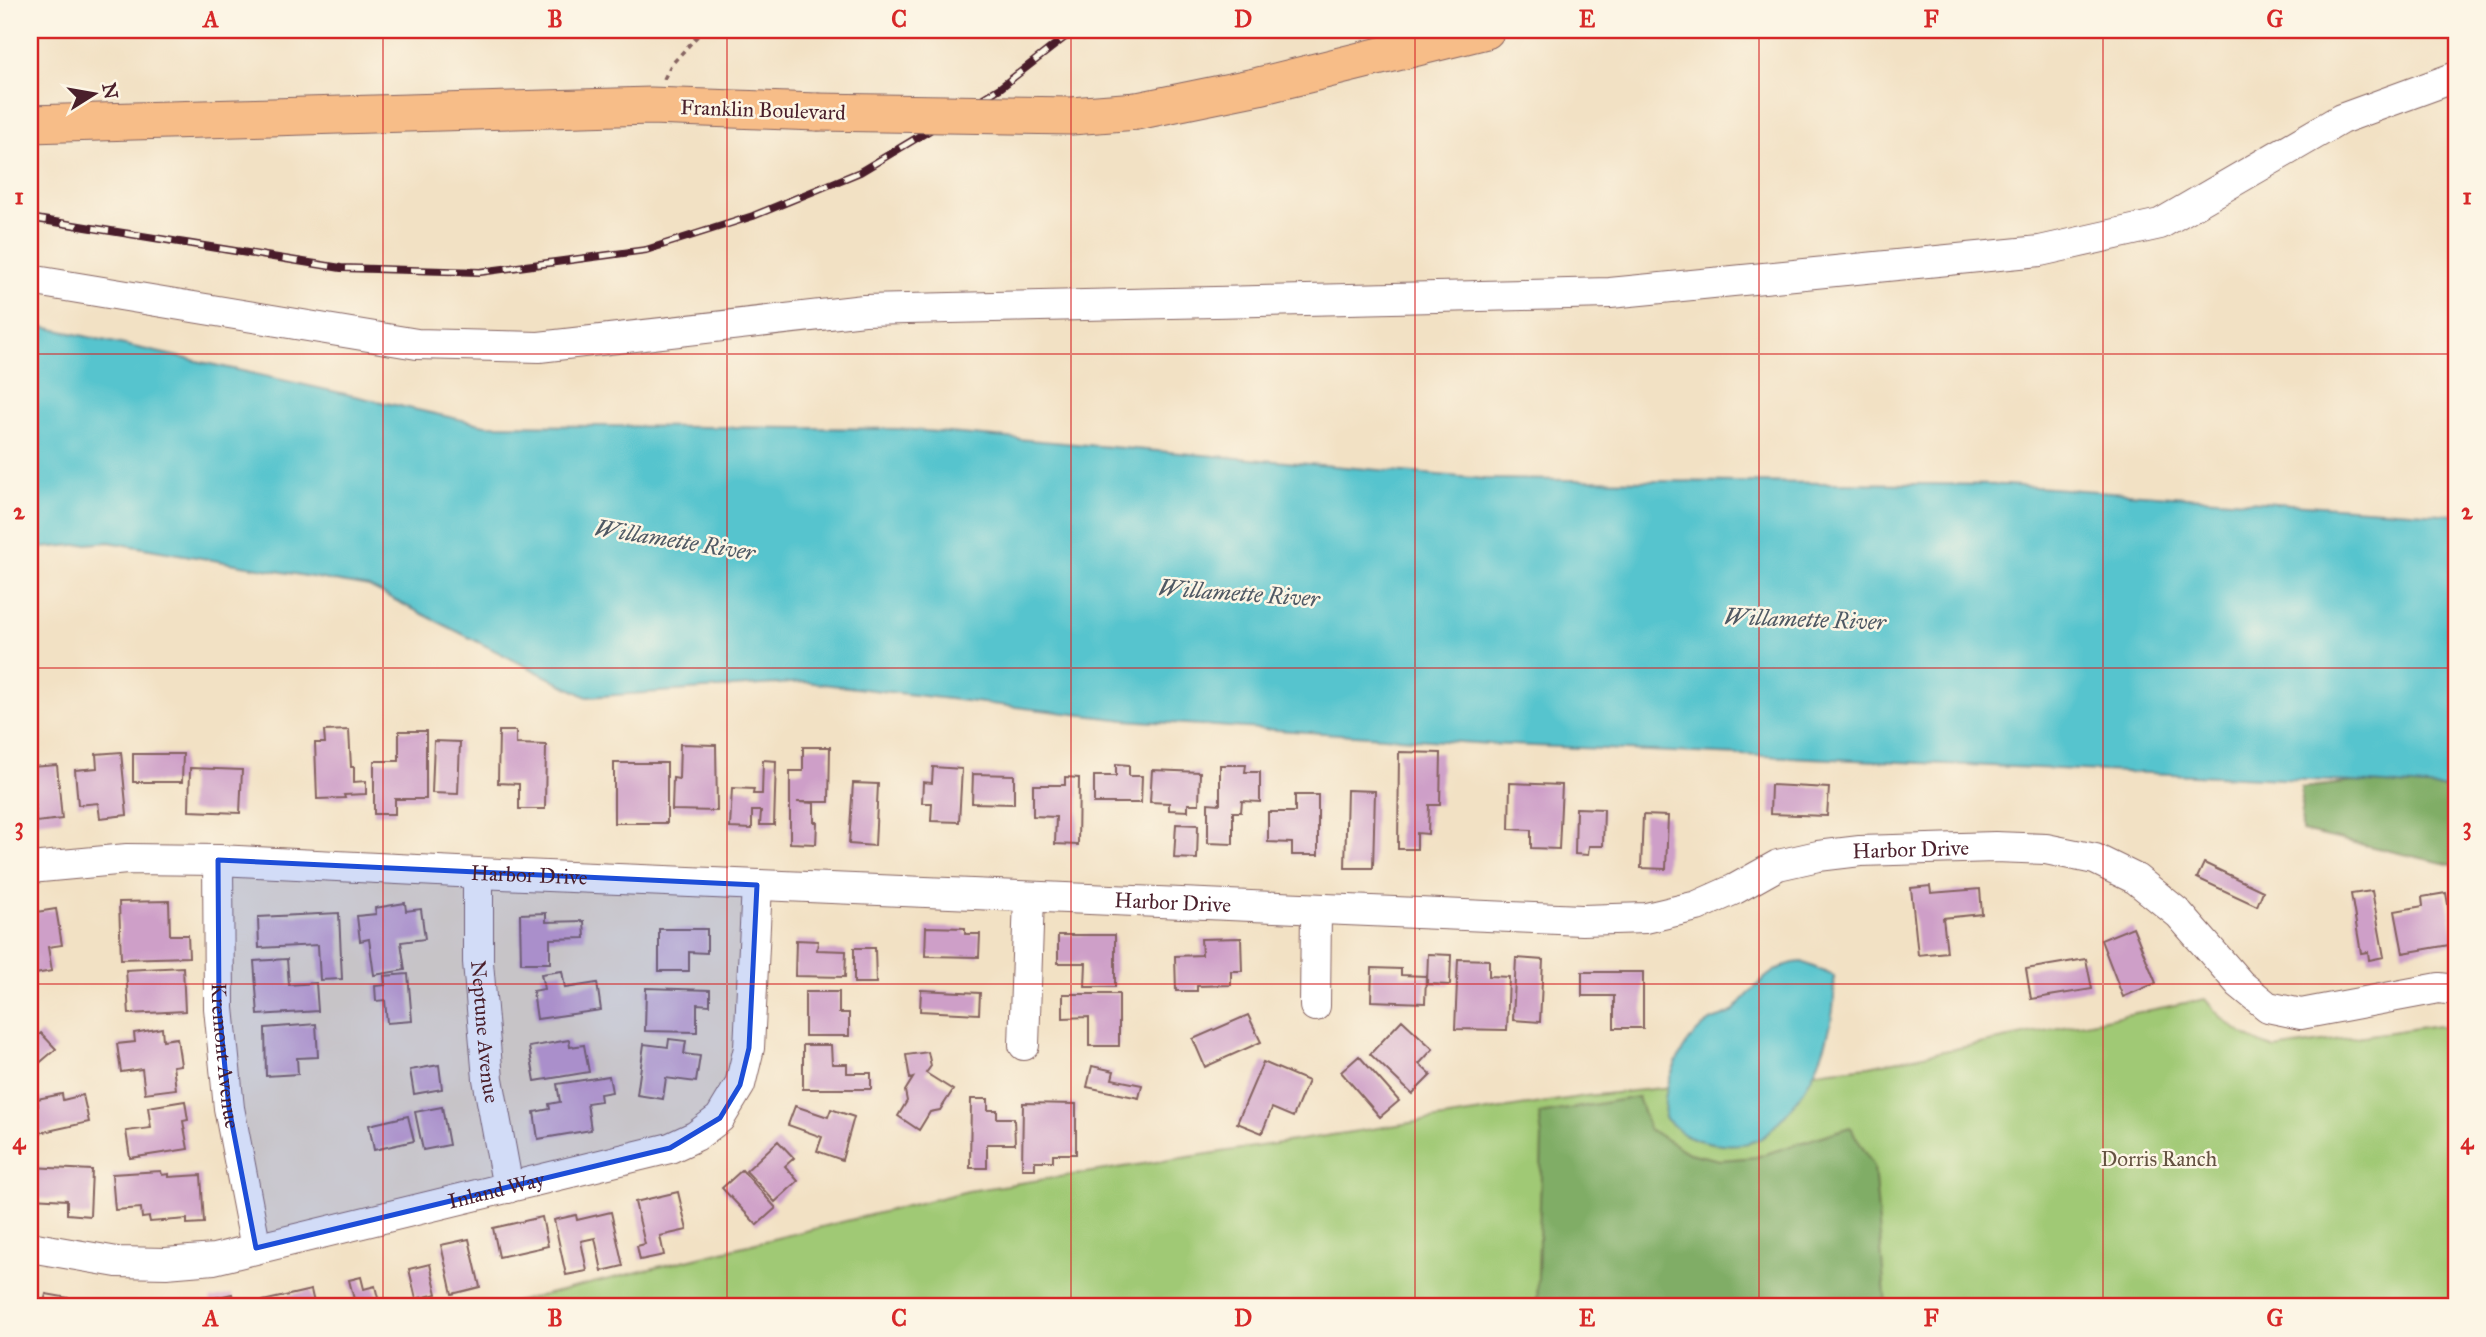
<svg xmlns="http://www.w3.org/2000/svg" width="2486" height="1337" viewBox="0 0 2486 1337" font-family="'IM FELL Great Primer',serif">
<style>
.green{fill:#a0c974;stroke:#757450;stroke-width:2}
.forest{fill:#80ad66;stroke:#656648;stroke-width:2}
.water{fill:#57c4ce;stroke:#50727c;stroke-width:2}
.building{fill:#ce9fc8}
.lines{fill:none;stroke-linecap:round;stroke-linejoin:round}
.minor-casing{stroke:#856361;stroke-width:32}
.major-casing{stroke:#856361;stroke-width:39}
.path{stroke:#856361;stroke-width:3.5;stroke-dasharray:5 5;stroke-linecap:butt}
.minor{stroke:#fff;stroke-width:30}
.major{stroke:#f7bd88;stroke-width:37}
.rail-casing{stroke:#4a1f2b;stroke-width:8}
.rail{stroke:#fcf5e5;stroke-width:5;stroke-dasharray:16;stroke-linecap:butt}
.major-bridge-casing{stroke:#856361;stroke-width:39;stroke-linecap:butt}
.major-bridge{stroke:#f7bd88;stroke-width:37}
.marked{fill:#1d4ed8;fill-opacity:0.2;stroke:#1d4ed8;stroke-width:5;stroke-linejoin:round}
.grid{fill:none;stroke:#d62828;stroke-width:2;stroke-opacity:0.55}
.labels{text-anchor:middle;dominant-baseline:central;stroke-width:5;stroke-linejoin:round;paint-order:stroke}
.street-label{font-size:21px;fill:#4a1f2b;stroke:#fcf5e5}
.park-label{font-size:21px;fill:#645241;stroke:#fcf5e5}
.water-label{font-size:23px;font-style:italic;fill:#4f5964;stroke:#fcf5e5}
.neatline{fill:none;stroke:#d62828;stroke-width:2.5}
.grid-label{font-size:23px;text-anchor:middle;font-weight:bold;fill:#d62828}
</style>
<rect width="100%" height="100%" fill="#fcf5e5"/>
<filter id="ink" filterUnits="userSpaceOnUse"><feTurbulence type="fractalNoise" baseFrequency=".0143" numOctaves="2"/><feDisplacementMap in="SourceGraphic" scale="14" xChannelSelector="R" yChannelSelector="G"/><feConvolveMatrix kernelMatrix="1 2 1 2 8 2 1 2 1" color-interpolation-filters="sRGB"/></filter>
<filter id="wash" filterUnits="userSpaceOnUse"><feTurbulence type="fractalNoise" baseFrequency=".00686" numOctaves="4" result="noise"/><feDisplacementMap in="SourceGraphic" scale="28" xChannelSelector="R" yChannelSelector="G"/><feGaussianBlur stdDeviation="1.57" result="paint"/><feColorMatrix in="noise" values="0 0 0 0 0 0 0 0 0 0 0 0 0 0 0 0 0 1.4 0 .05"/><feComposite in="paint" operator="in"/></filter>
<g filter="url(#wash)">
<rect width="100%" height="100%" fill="#f2e1c4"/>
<path class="green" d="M2205,999C2224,1024 2246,1039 2275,1049L2438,1025L2449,1029L2456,1057V1307H495L968,1191L1586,1096L1869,1066Z"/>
<path class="forest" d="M2355,782L2456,789V866L2302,831L2301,788Z
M1638,1097L1649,1129L1689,1153L1720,1160L1756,1157L1850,1127L1874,1166L1886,1307H1537L1542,1137L1539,1114Z"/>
<path class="water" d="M30,324L485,425L902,429L1484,479L2005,485L2456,515V789L2355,782L1490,744L1125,720L806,682L587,697L369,587L109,542L30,549Z
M1802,962L1834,976C1837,1029 1818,1079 1782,1118C1776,1124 1770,1132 1763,1137C1745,1150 1704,1144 1685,1135C1678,1131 1671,1123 1665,1118C1661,1086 1681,1041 1709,1022C1716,1017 1727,1017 1733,1011C1753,990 1772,963 1802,962Z"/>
<g id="blocks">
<path class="building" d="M349,730L351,767H354V782L366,781V794L344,795L345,798L317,799L315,743H325L324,731Z
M399,731H426V799H395V814H374V761H399Z
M499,731H516V744L546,745L545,809H519V784L498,783Z
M434,741L460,742L458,794L432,793Z
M680,744L716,745L717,811L672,810L673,778L679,779Z
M803,747H830L829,802H797L814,803V822H817L816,844L790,843V771H803Z
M121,752L127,815L100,818L98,803L78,805L75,770L97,768L96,754Z
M1399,752L1441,753L1440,805H1429L1428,834L1417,833V849H1398Z
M133,754H183L182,782H133Z
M763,760L776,761L774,825H760L761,811H752V829L730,828L732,788L754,789L753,794H762Z
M614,763H667V823H614Z
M1116,764L1129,765V776H1142L1141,803H1094V776H1116Z
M57,765L62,819L36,822L31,767Z
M1220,765H1246L1245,772H1260V802L1242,801L1241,812H1233V844L1208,843V803L1220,804Z
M933,767L962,769L959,822L931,821L932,803H922L923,782L932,783Z
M190,768L242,770L240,813L189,811Z
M1152,770L1200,772L1199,804H1188V811L1169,810V803L1150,802Z
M973,774L1014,775V804L972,803Z
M1065,777L1079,778L1078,845L1055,844L1056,817L1033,816V785H1065Z
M853,783L878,784L875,846L849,844Z
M1510,783L1562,785L1559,849L1531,848V830L1509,829Z
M1771,785L1829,788L1827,816L1770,814Z
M1347,790L1375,791L1373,868H1345Z
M1295,795H1318V855H1292V843L1268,842V812H1295Z
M1576,808L1604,809L1603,846H1589L1588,855L1575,854Z
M1643,815L1668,816L1666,869L1641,868Z
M1176,824L1198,825L1197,859L1174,858Z
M2204,863L2263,891L2257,906L2197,878Z
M1930,886L1931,893L1980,889L1982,914L1943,918L1947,952L1918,955L1911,888Z
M2372,891L2384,957L2369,960L2368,952L2361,953L2351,894Z
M2446,893L2455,944L2403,953L2395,911L2423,906L2422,897Z
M169,901L170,935H188L189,957L121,959L119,902Z
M405,903L406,911L421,909L425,939L401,942L405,970L374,975L369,939L360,941L357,916L376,914L375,908Z
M56,909L62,945L48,947L52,971L35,974L30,942V913Z
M339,913L342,979L320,980L318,945L259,948L258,917Z
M546,913V922L584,921L585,938L550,939V963H521L520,914Z
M926,927L965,928V934H980L979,957L925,956Z
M2133,927L2156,983L2123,997L2101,940Z
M659,929H707V953L689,952V971H659Z
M1058,935H1115V987H1085L1086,963H1058Z
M1241,938L1242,971H1231V985L1197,986V991H1176L1175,956L1202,955L1201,939Z
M796,940L818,941L817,950L846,951L845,977L795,976Z
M854,948H875L876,983H854Z
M1428,954L1451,955L1450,985L1427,984Z
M1516,958L1543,960L1540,1022L1513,1020Z
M287,959L289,985L316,983L318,1011L258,1015L254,961Z
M1458,959L1489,960V976L1509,977L1507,1030L1455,1029Z
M2086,959L2092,989L2031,999L2026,969Z
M183,967L185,1011L129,1014L126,970Z
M1372,968L1401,969V975L1426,976L1425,1003L1371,1001Z
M562,971L565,988L597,983L601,1010L537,1019L533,991L544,989L541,974Z
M1582,972H1643V1028H1614V996H1582Z
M408,974L412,1021L387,1023L385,1000L376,1001L375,986L385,985L384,976Z
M646,988L710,990V1005L697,1004V1032L645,1031Z
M921,990L980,993L979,1014L920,1011Z
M805,992H839V1013H849V1036H805Z
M1063,994H1119V1046H1089V1017L1063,1018Z
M1248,1015L1261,1042L1205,1067L1193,1039Z
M1402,1020L1433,1049L1419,1064L1431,1075L1412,1094L1370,1054Z
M316,1024L318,1057L297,1058L298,1074L266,1076L265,1028Z
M162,1028L163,1040L177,1038L181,1065L173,1066L176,1089L145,1093L142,1069L121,1072L117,1044L135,1042L134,1033Z
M41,1033L56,1049L30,1071V1042Z
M669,1039L686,1041L684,1054L700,1056L696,1082L666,1078L663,1099L637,1095L644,1044L668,1047Z
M569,1040L570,1047L584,1045L589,1072L535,1081L529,1047Z
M803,1045H831L832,1064H847V1073H871V1089H803Z
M928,1052L931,1066L926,1073L953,1090L940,1110L930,1112L919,1130L898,1116L907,1101L905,1091L913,1078L910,1079L906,1055Z
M1359,1056L1399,1101L1380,1117L1341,1072Z
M1263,1062L1308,1081L1293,1117L1272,1108L1262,1133L1237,1123Z
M439,1065L442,1089L414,1094L410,1070Z
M1092,1066L1114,1071L1112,1079L1142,1085L1139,1098L1087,1087Z
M609,1076L612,1092L600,1094L601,1101L587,1103L591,1130L538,1139L534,1112L550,1109L549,1104L560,1102L557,1084Z
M62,1094L63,1100L83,1095L89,1122L30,1135V1108L38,1106L37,1099Z
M971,1099H988V1110H997V1118H1014L1015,1144H987V1168H970Z
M185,1101L188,1120L183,1121L188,1149L130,1158L126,1131L151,1128L148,1107Z
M1023,1103L1076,1104V1154H1053V1161H1035V1169H1022Z
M795,1106L828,1117L831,1109L854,1117L842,1160L817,1151L822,1137L788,1125Z
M442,1107L449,1145L423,1150L415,1112Z
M408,1116L414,1141L374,1150L369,1125Z
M778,1141L794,1158L785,1166L798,1181L775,1202L746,1171Z
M30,1167L92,1170L90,1216L67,1214V1200L32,1198L33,1191H30Z
M742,1170L776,1208L757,1225L722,1188Z
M161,1171L162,1175L169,1174V1177L201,1175L204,1223L187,1224V1219L150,1222L149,1217L142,1218L141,1208L115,1210L112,1174Z
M678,1192L687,1230L660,1236L664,1255L640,1260L637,1246L645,1244L635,1202Z
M611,1212L623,1266L602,1271L595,1238L581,1241L587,1271L566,1275L554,1220L576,1215L577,1220Z
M542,1217L548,1246L499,1257L493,1228Z
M469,1239L480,1287L452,1294L441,1245Z
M430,1264L437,1294L416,1299L409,1269Z
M361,1277L364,1289L375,1286L380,1306L356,1307L349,1280Z
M311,1290L315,1307H265L263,1301Z
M46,1294L69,1298L68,1307H43Z
M232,1294L235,1307H212L210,1299Z"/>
</g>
</g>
<g filter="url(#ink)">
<use href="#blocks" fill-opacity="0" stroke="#856361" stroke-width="2"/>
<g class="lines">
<g class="minor-casing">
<g id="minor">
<path d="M30,280L417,344L539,347L864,310L1610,293L2040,251L2160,224L2341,119L2456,77"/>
<path id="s1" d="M218,860L219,1008L229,1108L256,1248"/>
<path id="s2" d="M30,868L127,859L218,860L478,873L1582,920L1646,918L1697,906L1735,889L1778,865L1818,856L1860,851L1995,847L2046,849L2095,859L2136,879L2179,914L2240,984L2268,1007L2301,1014L2439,988L2456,990"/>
<path id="s3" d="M478,873V962L488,1079L508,1188"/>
<path d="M1315,1006L1316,910"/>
<path d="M1024,1045L1029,897"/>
<path id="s4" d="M30,1247L117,1262L166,1263L214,1259L670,1148L696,1136L720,1118L740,1085L749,1048L757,885"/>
</g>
</g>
<g class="major-casing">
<path id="major" d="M1137,111L1259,86L1486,30
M30,124L651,106L817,112"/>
</g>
<path class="path" d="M664,79L671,65L703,30"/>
<use href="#minor" class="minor"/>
<use href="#major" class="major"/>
<g class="rail-casing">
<path id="rail" d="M30,218L341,268L480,272L646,250L753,216L860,172L1000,88L1074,30"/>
</g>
<use href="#rail" class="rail"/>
<g class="major-bridge-casing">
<path id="major-bridge" d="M817,112L1071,116L1137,111"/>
</g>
<use href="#major-bridge" class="major-bridge"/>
</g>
</g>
<path class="marked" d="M218,860L757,885L749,1048L740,1085L720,1118L670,1148L256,1248L229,1108L219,1008Z"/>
<path class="grid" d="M383,30V1307M727,30V1307M1071,30V1307M1415,30V1307M1759,30V1307M2103,30V1307M30,354H2456M30,668H2456M30,984H2456"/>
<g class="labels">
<g class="street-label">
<text transform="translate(763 110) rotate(2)">Franklin Boulevard</text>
<text stroke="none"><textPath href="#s2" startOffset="1895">Harbor Drive</textPath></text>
<text stroke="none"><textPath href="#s2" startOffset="500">Harbor Drive</textPath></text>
<text stroke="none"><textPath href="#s2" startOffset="1144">Harbor Drive</textPath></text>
<text stroke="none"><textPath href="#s3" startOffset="159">Neptune Avenue</textPath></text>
<text stroke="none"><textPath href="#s1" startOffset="196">Kremont Avenue</textPath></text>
<text stroke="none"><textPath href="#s4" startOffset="476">Inland Way</textPath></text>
</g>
<g class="park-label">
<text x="2159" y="1159">Dorris Ranch</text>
</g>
<g class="water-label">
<text transform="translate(675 540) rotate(9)">Willamette River</text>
<text transform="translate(1239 593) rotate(4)">Willamette River</text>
<text transform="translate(1805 619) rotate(2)">Willamette River</text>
</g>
</g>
<rect width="2486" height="1337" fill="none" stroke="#fcf5e5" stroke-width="77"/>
<g transform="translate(94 94) rotate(79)" stroke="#fcf5e5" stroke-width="5" paint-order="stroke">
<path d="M0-5L12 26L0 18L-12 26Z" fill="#4a1f2b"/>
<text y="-10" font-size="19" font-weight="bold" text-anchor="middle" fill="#4a1f2b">N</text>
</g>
<rect x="38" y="38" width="2410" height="1260" class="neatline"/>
<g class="grid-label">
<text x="211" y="27">A</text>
<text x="555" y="27">B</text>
<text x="899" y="27">C</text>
<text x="1243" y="27">D</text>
<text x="1587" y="27">E</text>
<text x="1931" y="27">F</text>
<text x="2275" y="27">G</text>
<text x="19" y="204">1</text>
<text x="2467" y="204">1</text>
<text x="19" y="519">2</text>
<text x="2467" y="519">2</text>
<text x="19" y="834">3</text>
<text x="2467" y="834">3</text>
<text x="19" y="1149">4</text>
<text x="2467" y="1149">4</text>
<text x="211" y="1326">A</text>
<text x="555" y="1326">B</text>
<text x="899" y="1326">C</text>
<text x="1243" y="1326">D</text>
<text x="1587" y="1326">E</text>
<text x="1931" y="1326">F</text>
<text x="2275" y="1326">G</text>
</g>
</svg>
